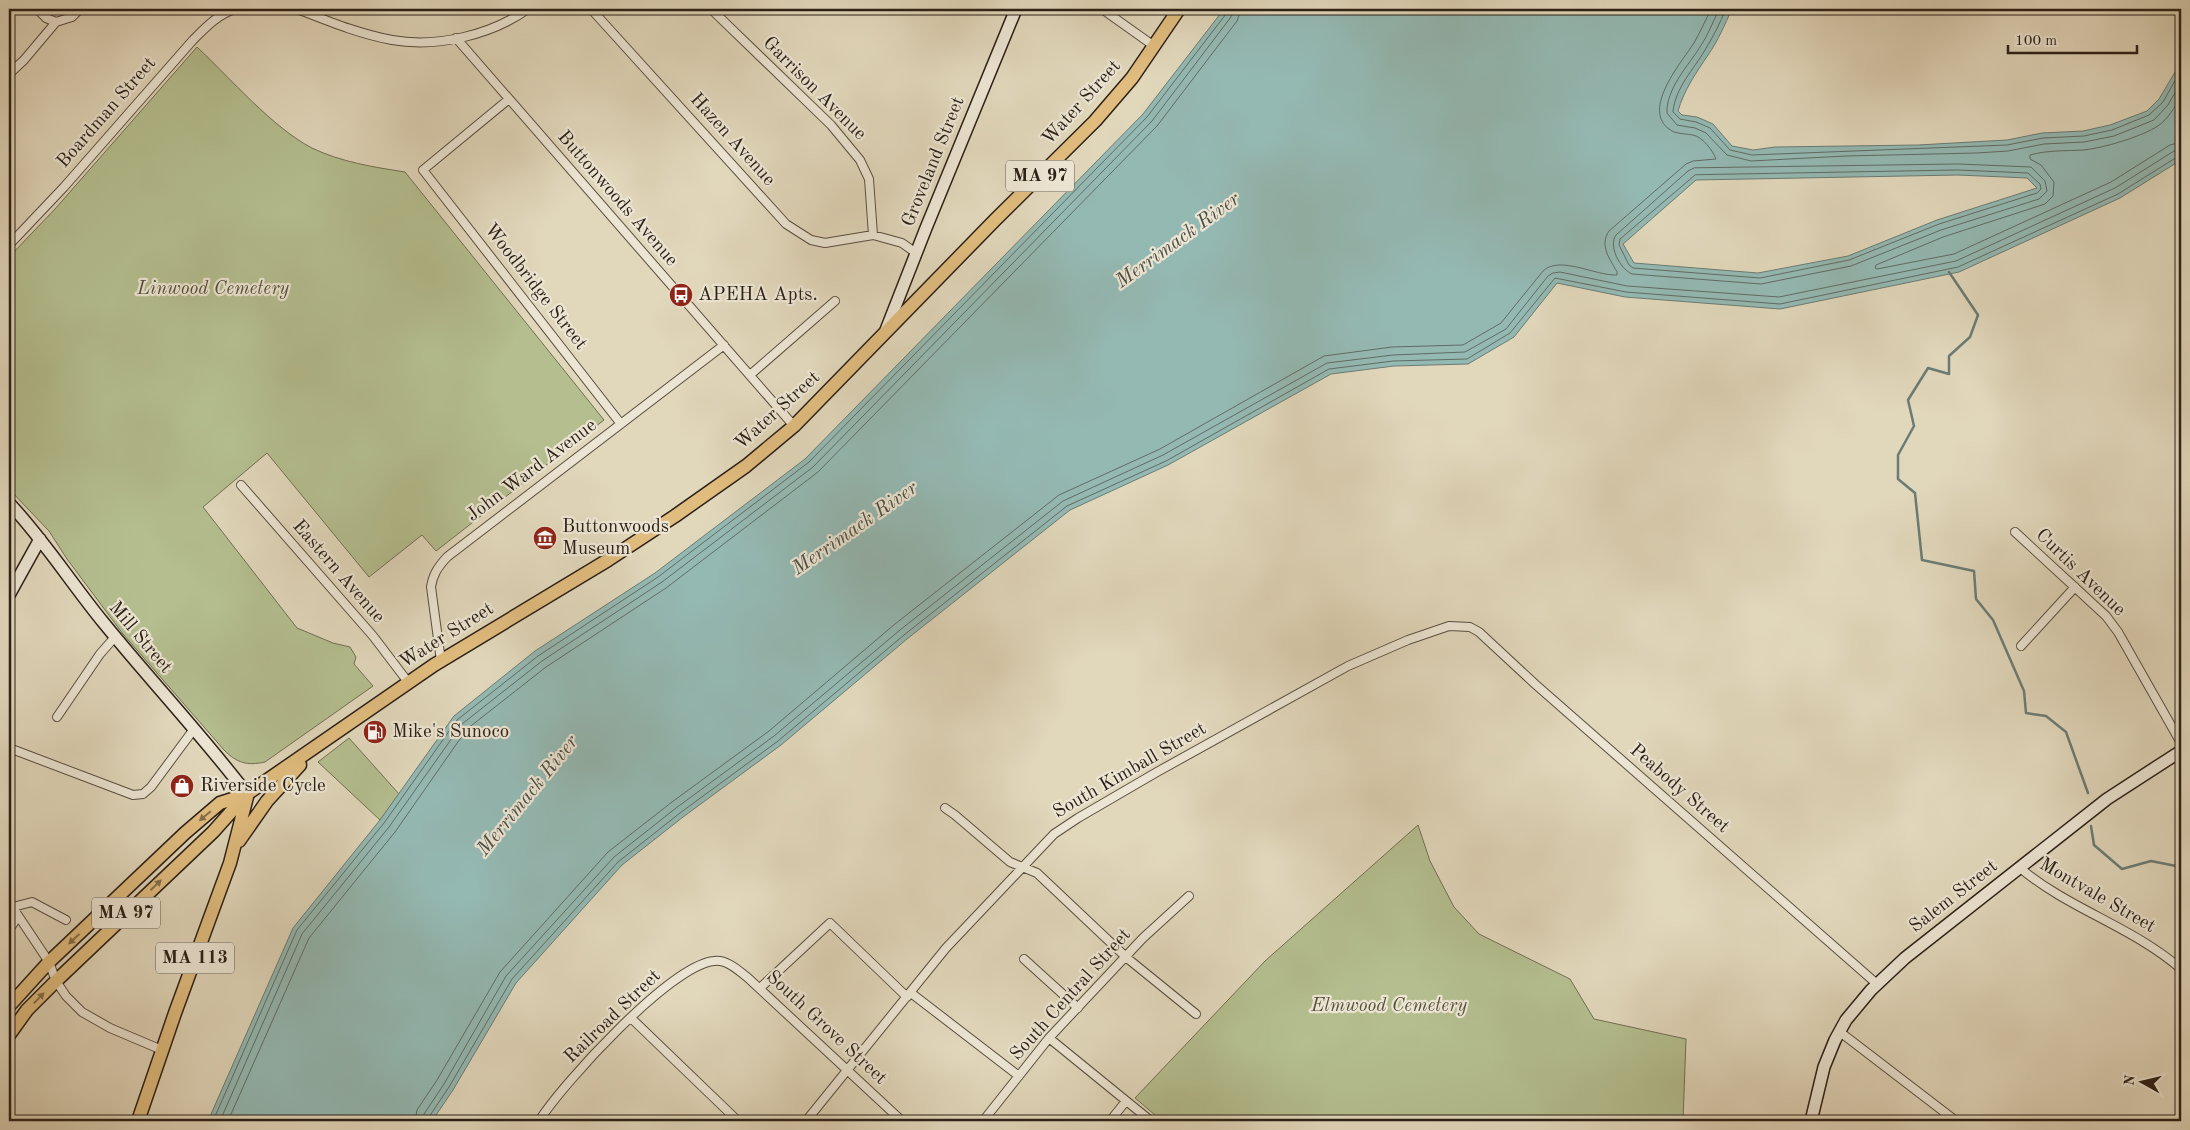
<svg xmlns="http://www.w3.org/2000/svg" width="2190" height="1130" viewBox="0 0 2190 1130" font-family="'Old Standard TT',serif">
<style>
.green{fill:#b4be8f;stroke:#706f53}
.water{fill:#94b9b3;stroke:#6a7c75;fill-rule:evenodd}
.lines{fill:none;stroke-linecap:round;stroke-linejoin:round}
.shore{stroke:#606c65;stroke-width:1}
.stream{stroke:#6a7c75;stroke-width:2.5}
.minor-casing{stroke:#584e40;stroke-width:10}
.secondary-casing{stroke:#2b2017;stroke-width:14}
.primary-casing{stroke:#2b2017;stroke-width:15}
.minor{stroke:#ece5d3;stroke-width:8}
.secondary{stroke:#ece5d3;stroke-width:11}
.primary{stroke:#e0bc7e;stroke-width:12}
.oneway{fill:#866e4a}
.labels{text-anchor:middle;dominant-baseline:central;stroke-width:4.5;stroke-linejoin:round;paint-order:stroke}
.shield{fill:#ece5d3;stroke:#655b4f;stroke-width:1}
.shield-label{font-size:18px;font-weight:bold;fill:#2b2017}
.street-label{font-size:19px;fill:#2b2017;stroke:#ece5d3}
.park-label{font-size:19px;font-style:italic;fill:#544f3b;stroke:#ece5d3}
.poi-label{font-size:19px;fill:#2b2017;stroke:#ece5d3;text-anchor:start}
.water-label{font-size:20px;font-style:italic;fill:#4a4e46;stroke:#ece5d3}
</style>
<rect width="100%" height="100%" fill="#e1d7bb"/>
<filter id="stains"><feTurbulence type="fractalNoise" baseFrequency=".004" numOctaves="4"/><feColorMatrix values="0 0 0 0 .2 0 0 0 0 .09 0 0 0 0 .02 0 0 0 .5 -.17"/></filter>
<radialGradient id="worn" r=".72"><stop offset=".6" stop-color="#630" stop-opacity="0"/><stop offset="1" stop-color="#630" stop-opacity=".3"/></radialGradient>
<path class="green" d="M197,47C230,78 273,128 312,148C341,162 373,167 405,172L604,420L436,551L422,535L369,577L267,453L203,507L297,628L333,643L350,647L356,657L354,664L373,686L265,762C247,766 237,763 224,750L123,634L67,559L49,531L9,489V257L55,209Z
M349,738L399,794L380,820L318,762Z
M1418,825L1430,861L1454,907L1479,934L1570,979L1594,1019L1686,1039L1683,1121H1162L1135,1098L1265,961Z"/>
<path class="water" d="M1224,9H1732C1725,24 1718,41 1708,55C1696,73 1684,90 1678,111L1682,115L1697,117L1713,124L1732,146L1753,150L1775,147L1918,145L2007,140L2042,133L2083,131L2110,125L2147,111L2159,99L2181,62V160L2120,198L1959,272L1780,309L1625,297L1557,283L1514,337L1468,364L1394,366L1331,374L1168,465L1070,510L907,639L781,745L683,817L622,865L516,983L453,1090L432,1121H208L293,928L380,820L454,716L535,651L655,573L805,459L1143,114ZM1958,175L2027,178L2037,188L1937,220L1848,256L1758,273L1634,263L1623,244L1696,180Z"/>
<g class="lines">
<path class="shore" d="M1719,9C1713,22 1708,35 1700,47C1688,66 1666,89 1667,113L1677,125L1695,128L1706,133L1727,155L1751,161L1846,156L1976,153L2008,151L2044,144L2084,142L2114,136L2154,120L2168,105L2181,82
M1726,9C1720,23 1713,37 1705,50C1694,69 1675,88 1673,112L1680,119L1696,122L1710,128L1730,150L1752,155L2007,145L2043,138L2084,136L2112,130L2149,115L2163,102L2181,70
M2181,96C2175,107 2168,119 2158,126C2141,137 2103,148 2084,150C2066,151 2048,150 2030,155V159L2041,165L2054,182L2053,196L2045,204L1943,237L1876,265L1875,268L1877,269L1954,254L2111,182L2170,145L2181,142
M1958,164L2031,167L2045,181L2047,191L2039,199L1941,230L1851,266L1761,284L1632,274C1620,269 1608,246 1616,235L1688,171L1694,168Z
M1958,170L2028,173L2040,184L2041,189L2037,193L1939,224L1849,260L1760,278L1633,268L1629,265L1619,245L1620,239L1695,175Z
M213,1121L297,930L384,823L457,720L538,656L658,577L809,462L1147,117L1226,14L1227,9
M220,1121L302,934L389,827L462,724L542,661L662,582L813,467L1152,121L1231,17L1233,9
M228,1121L309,938L395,832L467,729L546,667L666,588L818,472L1157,126L1237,21L1241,9
M415,1121L417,1110L437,1080L500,972L608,852L672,802L769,731L895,624L1059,495L1160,449L1324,356L1392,347L1463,345L1501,323L1543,271C1560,255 1595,276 1617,275V272C1610,259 1599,246 1609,231L1686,164L1693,161L1716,159C1713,151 1703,137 1693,135C1687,134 1681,134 1674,132C1637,114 1681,63 1694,43C1700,32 1706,20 1711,9
M422,1121L424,1114L444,1084L506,976L614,857L676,808L774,736L900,630L1063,501L1163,455L1327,363L1393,355L1465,352L1506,329L1548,276L1553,273L1560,272L1627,286L1779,297L1956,261L2115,188L2174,151L2181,150
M428,1121L429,1117L449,1087L512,979L618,862L680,813L778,741L904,635L1067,506L1166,461L1329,369L1393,361L1467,359L1510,333L1555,278L1626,292L1780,304L1958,267L2118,194L2177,157L2181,156"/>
<path class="stream" d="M1949,272L1978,315L1970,337L1949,356V374L1928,368L1908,400L1914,426L1898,455V479L1915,493L1922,560L1974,571L1976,599L1993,620L2024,691L2026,713L2046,716L2066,732L2088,793
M2091,826L2094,845L2122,869L2151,861L2181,867"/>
<g class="minor-casing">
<path id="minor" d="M37,9L46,18L56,22
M297,9C328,21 359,34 392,40C437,48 491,35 528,9
M591,9L786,224L811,240L825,243L873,235L902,243L916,253
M711,9L831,125L860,160L869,179L873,235
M1102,9L1154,46
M456,38L794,426
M9,74L24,60L56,22L72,17L80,9
M509,99L423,170L621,424
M9,245L64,187L193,40C206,27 217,15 235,9
M750,375L835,301
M241,485L373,636L408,682
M2015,532L2106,616L2118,632L2181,743
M2021,646L2075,587
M441,661L431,587C433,574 438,567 447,557L724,345
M57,717L100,654L115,637
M9,748L133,795L143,794L151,787L194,729
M945,808L955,815L1010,862L1037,873L1127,958L1196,1014
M2020,868C2069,909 2133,927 2181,969
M9,902L49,962L56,981L66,996L82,1012L110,1028L162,1050
M13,907L32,902L66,920
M9,930L18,916
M1024,959L1078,1008
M760,988L830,923L907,997
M911,993L1019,1076
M631,1018L738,1121
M1840,1032L1956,1121
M1049,1038L1151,1121
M539,1121C563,1083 671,965 714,961C726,959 738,970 747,977L902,1121
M806,1121L946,948L1054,834L1078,818L1157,772L1348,666L1408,640L1449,626L1470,627L1479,632L1535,684L1877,984
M983,1121L1049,1038L1143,938L1189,896
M1110,1121L1126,1101"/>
</g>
<g class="secondary-casing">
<path id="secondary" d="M886,330L926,228L1016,9
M9,503C44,540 71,583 103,622C150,680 202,735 247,794
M9,595L40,539
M1811,1121L1824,1067L1835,1040L1846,1020L1871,990L1905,958L2107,799L2181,751"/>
</g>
<g class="primary-casing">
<path id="primary" d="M239,841L267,801L300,765
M9,1006L49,962L185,833L220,803L245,795
M9,1035L27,1010L56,981L213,832L247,794L434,665L608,560L675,516L746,466L794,426L995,220L1095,121L1132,78L1179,9
M138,1121L175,1013L230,863L247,797"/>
</g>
<use href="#minor" class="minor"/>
<use href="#secondary" class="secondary"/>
<use href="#primary" class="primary"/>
</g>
<defs><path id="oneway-solid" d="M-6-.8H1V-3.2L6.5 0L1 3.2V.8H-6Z" transform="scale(1.25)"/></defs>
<g class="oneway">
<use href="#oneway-solid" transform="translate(205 816) rotate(140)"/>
<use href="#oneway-solid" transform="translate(156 885) rotate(-44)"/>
<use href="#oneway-solid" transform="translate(74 939) rotate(137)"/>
<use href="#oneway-solid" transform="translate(39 998) rotate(-46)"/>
</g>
<defs>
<g id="bus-disc" transform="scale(1.25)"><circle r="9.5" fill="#8f2418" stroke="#ece5d3"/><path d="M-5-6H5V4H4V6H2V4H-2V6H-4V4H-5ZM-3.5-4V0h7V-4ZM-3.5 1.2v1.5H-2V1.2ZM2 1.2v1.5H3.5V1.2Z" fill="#fff"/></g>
<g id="museum-disc" transform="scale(1.25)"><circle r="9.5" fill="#8f2418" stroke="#ece5d3"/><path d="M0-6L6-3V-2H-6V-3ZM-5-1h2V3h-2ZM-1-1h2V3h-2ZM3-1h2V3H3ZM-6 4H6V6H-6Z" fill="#fff"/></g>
<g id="fuel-disc" transform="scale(1.25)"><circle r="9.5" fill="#8f2418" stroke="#ece5d3"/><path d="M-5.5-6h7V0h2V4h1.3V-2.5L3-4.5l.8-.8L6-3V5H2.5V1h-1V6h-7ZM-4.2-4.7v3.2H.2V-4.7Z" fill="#fff"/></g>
<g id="shop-disc" transform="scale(1.25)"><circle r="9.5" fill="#8f2418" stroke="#ece5d3"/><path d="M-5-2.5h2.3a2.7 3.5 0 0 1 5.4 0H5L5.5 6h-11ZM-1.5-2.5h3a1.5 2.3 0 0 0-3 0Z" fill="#fff"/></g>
</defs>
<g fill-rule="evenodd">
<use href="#bus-disc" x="681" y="295"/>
<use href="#museum-disc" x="545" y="538"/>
<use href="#fuel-disc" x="375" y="732"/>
<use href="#shop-disc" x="182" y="786"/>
</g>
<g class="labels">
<g class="shield">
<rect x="1006" y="160.5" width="68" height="31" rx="4"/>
<rect x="92" y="897.5" width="68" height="31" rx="4"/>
<rect x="156" y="942.5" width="78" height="31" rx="4"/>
</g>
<g class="shield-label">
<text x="1040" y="176">MA 97</text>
<text x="126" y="913">MA 97</text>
<text x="195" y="958">MA 113</text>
</g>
<g class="street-label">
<text transform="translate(814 89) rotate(45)">Garrison Avenue</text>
<text transform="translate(1082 103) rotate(-48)">Water Street</text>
<text transform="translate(107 113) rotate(-49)">Boardman Street</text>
<text transform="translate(732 140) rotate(48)">Hazen Avenue</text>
<text transform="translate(934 162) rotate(-68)">Groveland Street</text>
<text transform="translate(617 199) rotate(49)">Buttonwoods Avenue</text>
<text transform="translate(535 287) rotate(52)">Woodbridge Street</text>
<text transform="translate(778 411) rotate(-42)">Water Street</text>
<text transform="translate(532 471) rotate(-37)">John Ward Avenue</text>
<text transform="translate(338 572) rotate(49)">Eastern Avenue</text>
<text transform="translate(2080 573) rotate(44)">Curtis Avenue</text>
<text transform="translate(447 636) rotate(-32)">Water Street</text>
<text transform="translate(140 638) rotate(50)">Mill Street</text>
<text transform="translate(1130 771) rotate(-30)">South Kimball Street</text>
<text transform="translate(1679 789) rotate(41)">Peabody Street</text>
<text transform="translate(2097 896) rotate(30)">Montvale Street</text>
<text transform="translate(1954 897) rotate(-38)">Salem Street</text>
<text transform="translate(1071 995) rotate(-48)">South Central Street</text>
<text transform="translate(613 1017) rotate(-44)">Railroad Street</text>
<text transform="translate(826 1028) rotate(43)">South Grove Street</text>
</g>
<g class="park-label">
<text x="213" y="289">Linwood Cemetery</text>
<text x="1389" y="1006">Elmwood Cemetery</text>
</g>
<g class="poi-label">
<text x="698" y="295">APEHA Apts.</text>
<text x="562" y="527">Buttonwoods<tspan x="562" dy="22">Museum</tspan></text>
<text x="392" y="732">Mike's Sunoco</text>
<text x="200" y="786">Riverside Cycle</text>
</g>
<g class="water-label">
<text transform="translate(1178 241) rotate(-36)">Merrimack River</text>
<text transform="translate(855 529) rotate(-35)">Merrimack River</text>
<text transform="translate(528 796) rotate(-51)">Merrimack River</text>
</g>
</g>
<rect width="2190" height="1130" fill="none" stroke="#e1d7bb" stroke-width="30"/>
<rect x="10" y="10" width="2170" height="1110" fill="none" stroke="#2b2017" stroke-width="2.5"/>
<rect x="15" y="15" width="2160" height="1100" fill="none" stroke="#2b2017"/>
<g transform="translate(2142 1082) rotate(278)" stroke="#ece5d3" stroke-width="4" paint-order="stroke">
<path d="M0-4L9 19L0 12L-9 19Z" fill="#2b2017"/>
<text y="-8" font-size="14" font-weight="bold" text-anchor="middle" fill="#2b2017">N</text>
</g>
<path d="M2008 45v8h129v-8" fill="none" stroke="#2b2017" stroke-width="2.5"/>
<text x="2015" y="45" font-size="15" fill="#2b2017" stroke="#ece5d3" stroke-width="4" paint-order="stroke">100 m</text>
<rect width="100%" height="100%" filter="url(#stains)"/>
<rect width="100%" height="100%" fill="url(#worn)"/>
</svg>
